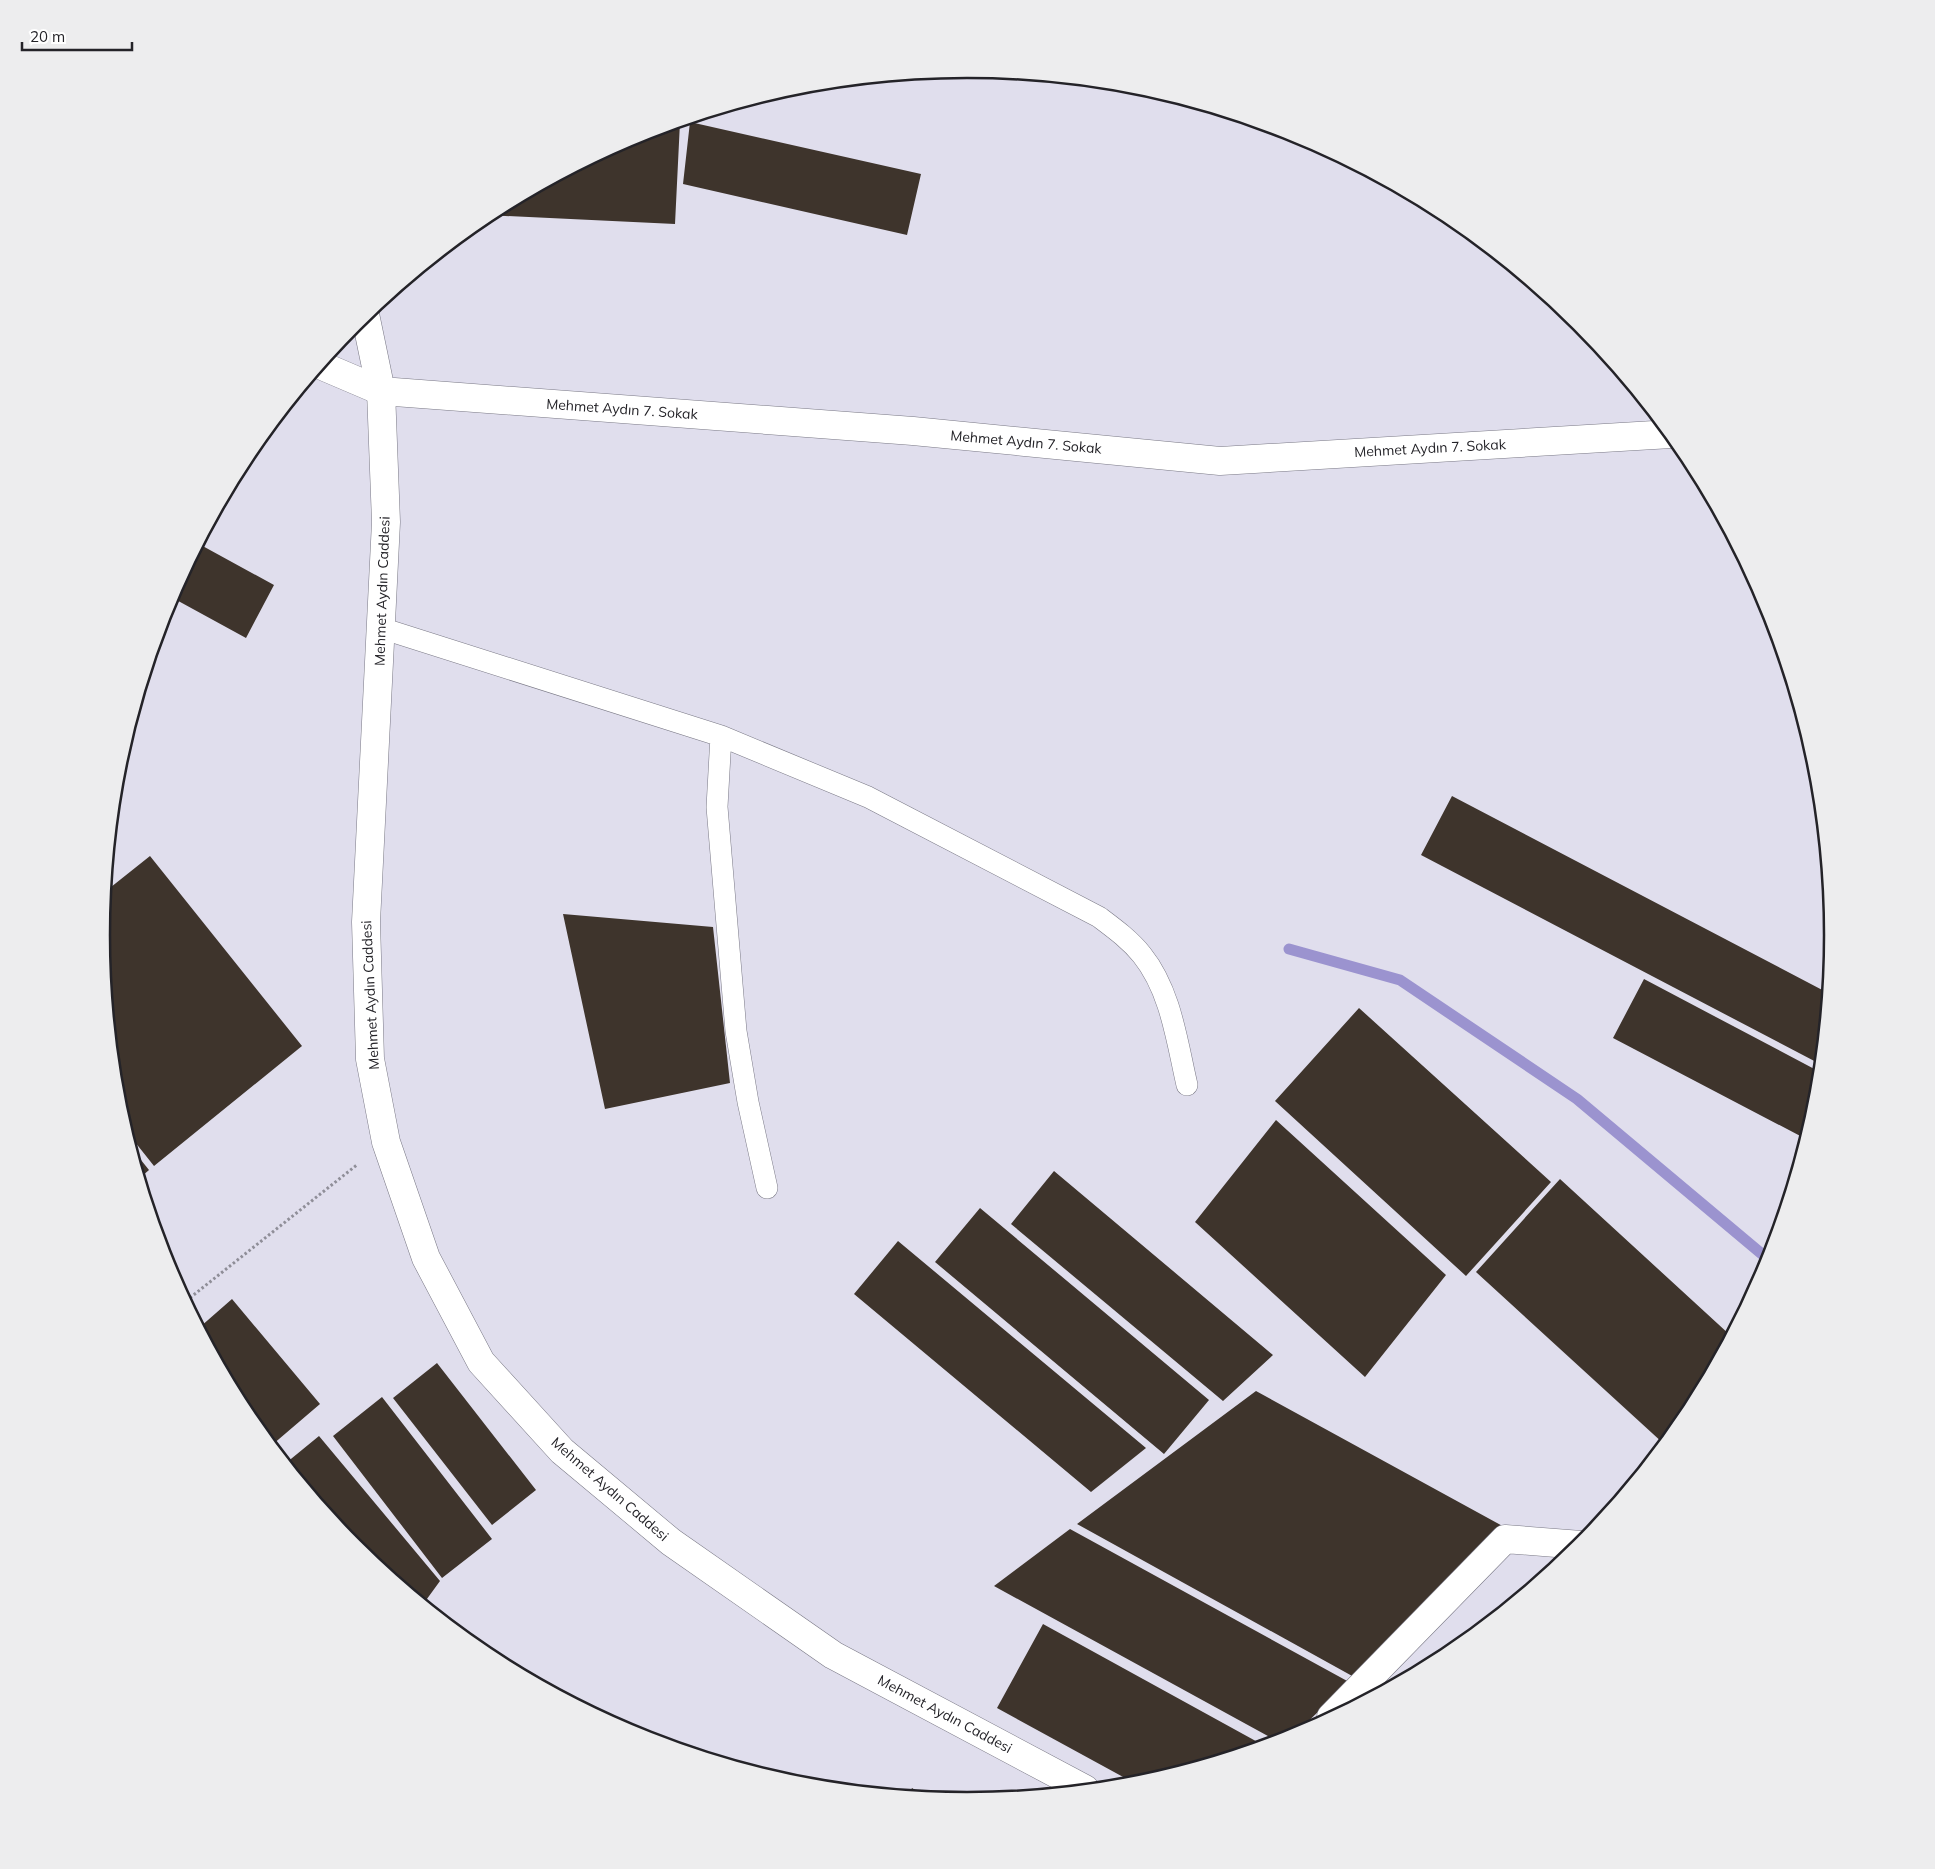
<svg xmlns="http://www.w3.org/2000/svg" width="1935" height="1869" viewBox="0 0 1935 1869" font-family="Mulish,sans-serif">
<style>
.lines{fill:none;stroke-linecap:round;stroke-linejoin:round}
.stream{stroke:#9b93cf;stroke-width:11}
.building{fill:#3e342c}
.service-casing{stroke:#797885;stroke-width:22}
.minor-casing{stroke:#797885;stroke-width:29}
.tertiary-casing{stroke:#797885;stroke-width:29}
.path{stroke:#8f8e98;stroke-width:3;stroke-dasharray:2.5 2.5;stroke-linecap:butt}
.service{stroke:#fff;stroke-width:21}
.minor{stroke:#fff;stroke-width:28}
.tertiary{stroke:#fff;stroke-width:28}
.labels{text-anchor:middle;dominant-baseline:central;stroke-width:5;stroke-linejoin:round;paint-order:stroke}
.street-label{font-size:14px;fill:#242328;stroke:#fff}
.rim{fill:none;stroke:#242328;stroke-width:2.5}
</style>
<rect width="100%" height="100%" fill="#e0deed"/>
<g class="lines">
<path class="stream" d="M1289,949L1400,980L1577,1099L1769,1260"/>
</g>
<path class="building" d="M968,69H970L968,74L957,70Z
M680,122L675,224L486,215L636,135Z
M690,122L921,174L907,235L683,184Z
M199,544L274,585L246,638L171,597Z
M1452,796L1828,993L1820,1064L1421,855Z
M150,856L302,1046L154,1166L127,1132L118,1103L102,934L106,891Z
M563,914L713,927L730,1083L605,1109Z
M1644,979L1820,1072L1817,1104L1806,1139L1613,1038Z
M1359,1008L1551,1182L1466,1276L1275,1101Z
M1276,1120L1446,1275L1365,1377L1195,1222Z
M133,1150L149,1170L141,1177Z
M1054,1171L1273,1355L1223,1401L1011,1224Z
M1560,1179L1730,1335L1687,1416L1664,1444L1476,1272Z
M980,1208L1209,1400L1164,1454L935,1262Z
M898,1241L1146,1448L1091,1492L854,1294Z
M232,1299L320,1404L272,1445L248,1415L200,1327Z
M437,1363L536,1490L492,1525L393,1398Z
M1256,1391L1508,1529L1354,1677L1077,1524Z
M382,1397L492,1539L442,1578L333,1436Z
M319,1436L440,1581L424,1603L355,1546L286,1463Z
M1070,1529L1349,1682L1293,1736L1277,1741L994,1586Z
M1043,1624L1263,1745L1136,1784L997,1708Z
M912,1788L925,1796L909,1794Z"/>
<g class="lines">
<g class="service-casing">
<path id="service" d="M381,628L721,736L868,797L1099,917C1115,929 1130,940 1142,955C1171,991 1177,1042 1187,1085
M721,736L717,807L736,1031L748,1102L767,1188"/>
</g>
<g class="minor-casing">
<path id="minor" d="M365,314L381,391L386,522L366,922L370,1059L386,1142L426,1258L481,1362L562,1451L671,1542L833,1655L1085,1789
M381,391L913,431L1220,461L1671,434
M1331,1717L1505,1539L1581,1545"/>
</g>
<g class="tertiary-casing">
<path id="tertiary" d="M320,365L381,391"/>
</g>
<path class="path" d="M186,1301L358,1164"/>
<use href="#service" class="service"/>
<use href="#minor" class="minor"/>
<use href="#tertiary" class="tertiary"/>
</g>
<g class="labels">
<g class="street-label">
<text transform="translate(622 409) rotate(4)">Mehmet Aydın 7. Sokak</text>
<text transform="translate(1026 442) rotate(5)">Mehmet Aydın 7. Sokak</text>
<text transform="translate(1430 448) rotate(-3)">Mehmet Aydın 7. Sokak</text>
<text transform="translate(382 591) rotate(-88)">Mehmet Aydın Caddesi</text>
<text transform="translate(370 995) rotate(-93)">Mehmet Aydın Caddesi</text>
<text transform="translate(610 1489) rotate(41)">Mehmet Aydın Caddesi</text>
<text transform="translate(945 1714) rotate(28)">Mehmet Aydın Caddesi</text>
</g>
</g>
<path d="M0 0H1935V1869H0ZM110 935a857 857 0 1 1 1714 0a857 857 0 1 1-1714 0Z" fill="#ededee" fill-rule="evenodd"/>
<path class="rim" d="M110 935a857 857 0 1 1 1714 0a857 857 0 1 1-1714 0Z"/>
<path d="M22 42v8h110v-8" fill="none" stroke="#242328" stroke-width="2.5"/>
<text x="30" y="42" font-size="15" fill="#242328" stroke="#ffffff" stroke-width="4" paint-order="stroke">20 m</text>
</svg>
